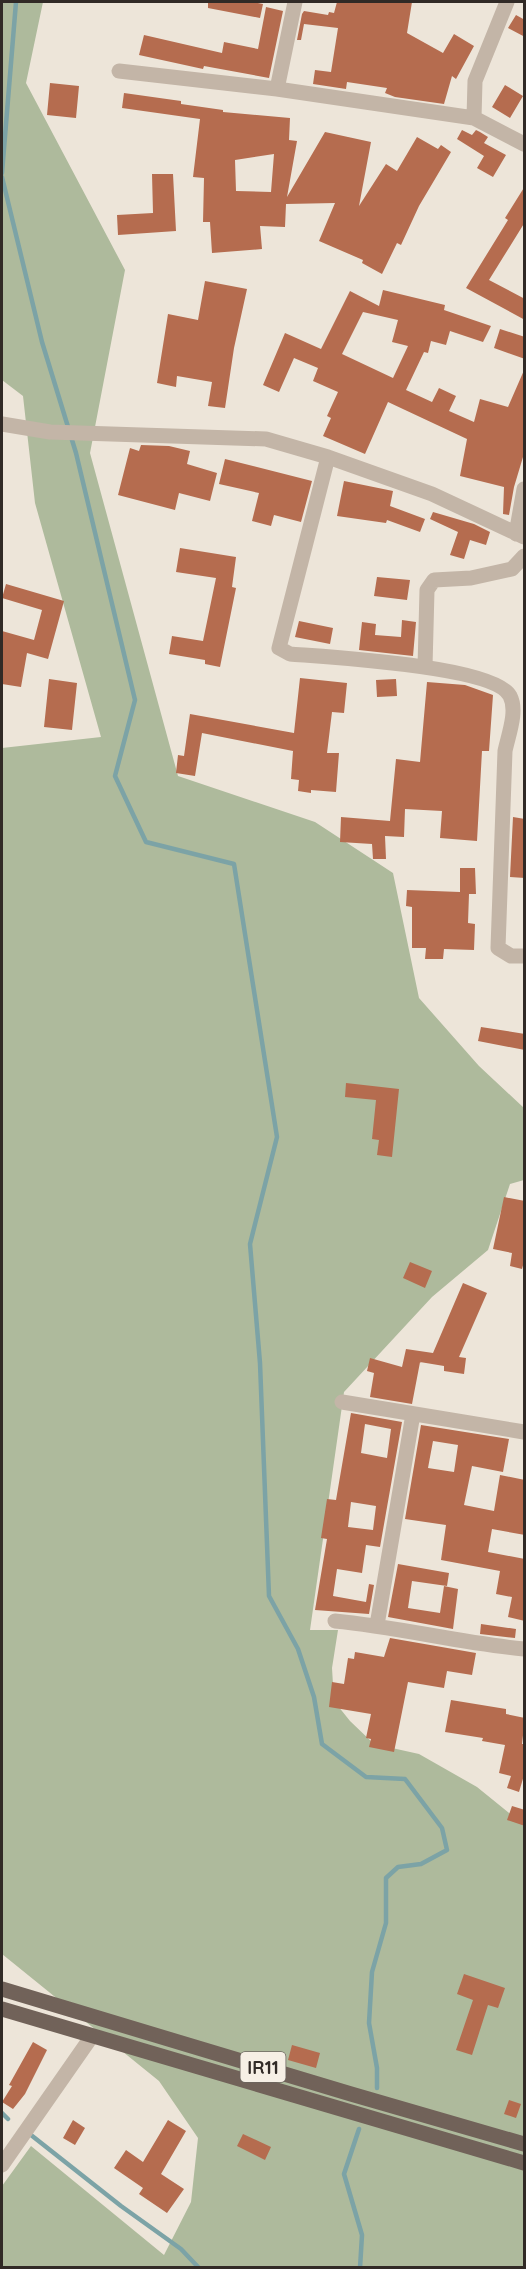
<svg xmlns="http://www.w3.org/2000/svg" width="526" height="2269" viewBox="0 0 526 2269" font-family="Quicksand,sans-serif">
<style>
.green{fill:#aeba9c}
.lines{fill:none;stroke-linecap:round;stroke-linejoin:round}
.stream{stroke:#7ca3a6;stroke-width:4.5}
.building{fill:#b56c4f;fill-rule:evenodd}
.minor{stroke:#c3b5a7;stroke-width:15}
.primary{stroke:#716259;stroke-width:15}
.labels{text-anchor:middle;dominant-baseline:central;stroke-width:5;stroke-linejoin:round;paint-order:stroke}
.shield{fill:#f6efe5;stroke:#6c655f;stroke-width:1.5}
.shield-label{font-size:18px;font-weight:bold;fill:#312a26}
</style>
<rect width="100%" height="100%" fill="#ede5d9"/>
<path class="green" d="M2,2H43L26,83L125,270L90,453L178,776L315,822L393,873L419,998L479,1066L524,1108V1180L510,1184L488,1250L432,1297L344,1392L310,1630H338L332,1668L334,1701L350,1721L374,1744L419,1754L477,1787L524,1825V2267H2V2186L31,2146L164,2255L191,2202L198,2138L159,2081L2,1954V748L101,737L35,503L23,396L2,380Z"/>
<g class="lines">
<path class="stream" d="M2,173L16,2
M2,177L42,342L76,453L135,700L115,776L146,842L234,864L277,1137L250,1244L260,1363L269,1596L298,1649L314,1697L322,1744L366,1777L405,1779L442,1828L447,1850L421,1864L398,1867L386,1878V1923L372,1972L369,2023L377,2068V2088
M2,2113L8,2119
M359,2129L344,2174L362,2235L360,2268
M31,2135L121,2206L181,2249L199,2268"/>
</g>
<path class="building" d="M208,2H253L263,4L260,18L208,8Z
M337,2H412L407,33L443,53L454,34L474,46L456,79L452,76L444,104L395,97L385,93L387,88L347,82L346,89L313,84L315,70L331,72L338,28L304,24L301,40H297L302,14L304,11L328,15L329,12L334,13Z
M266,7L283,11L269,78L204,66L203,69L139,55L144,35L222,53L224,42L258,49Z
M516,15L525,20V37L508,28Z
M50,83L79,86L76,118L47,115Z
M505,85L523,96L510,118L492,107Z
M124,93L181,101V104L223,110V112L290,118L289,140L297,141L287,197L325,132L371,142L359,206L386,164L397,171L417,137L438,149L441,145L451,152L419,206L401,245L397,243L382,274L362,263L363,260L319,241L335,203L286,204L285,227L260,226L262,249L212,253L210,222H203L204,178L193,177L200,119L122,108ZM274,154L271,192L236,191L235,160Z
M462,130L472,135L476,130L480,132L488,137L484,143L506,155L493,177L477,168L484,156L457,139Z
M152,174H173L176,231L118,235L117,215L153,213Z
M525,186V222L489,280L525,299V320L466,288L508,220L505,218Z
M205,281L247,289L234,348L225,408L208,406L212,382L177,376L176,387L157,383L168,314L198,320Z
M383,290L445,305L444,310L491,326L483,342L450,331L446,345L431,341L428,353L424,352L406,390L432,402L439,388L456,396L449,411L474,422L480,399L508,407L525,368V457H523L514,487L509,515L503,514L504,487L460,476L467,439L388,402L365,454L323,436L331,418L327,416L338,392L313,381L318,368L294,358L279,392L263,385L285,333L321,349L350,291L379,306ZM363,312L398,320L392,342L408,346L393,378L342,354Z
M500,329L525,337V359L494,348Z
M141,445L169,446L190,451L187,464L217,473L210,501L179,493L175,510L118,495L130,448L139,451Z
M225,459L312,481L301,522L274,515L271,526L252,521L259,493L219,484Z
M344,481L393,491L390,506L425,519L420,532L387,520L386,523L337,516Z
M433,512L474,524L490,532L486,545L470,540L464,559L450,555L458,532L430,519Z
M180,548L236,557L232,587L236,588L220,667L205,664V660L169,654L172,636L203,641L216,578L176,572Z
M377,577L410,580L407,600L374,596Z
M6,584L64,601L48,659L27,653L21,687L2,684V631L34,640L42,610L2,598Z
M402,620L416,622L413,656L359,650L362,622L376,624L375,635L401,637Z
M299,621L333,628L330,644L295,637Z
M300,678L347,683L344,713L332,712L327,753H339L336,792L311,790V793L298,791L299,780L291,779L293,751L202,733L195,776L176,773L178,755L184,756L190,714L294,733Z
M49,679L77,683L72,730L44,727Z
M396,679L397,696L377,697L376,680Z
M427,682L465,685L493,695L489,751H482L477,841L440,838L442,811L405,809L404,837L385,836L386,859H373L372,844L340,842L341,817L390,821L396,759L420,762Z
M513,817L525,819V878L510,877Z
M460,868H475L476,894H469L468,923L475,924L474,950L444,949L443,959H425L426,948H412V907L406,906L407,890L460,892Z
M481,1027L525,1034V1050L478,1041Z
M346,1083L399,1089L392,1157L377,1155L379,1140L372,1139L376,1100L345,1097Z
M504,1197L525,1201V1258L522,1269L510,1266L512,1253L493,1249Z
M410,1262L432,1271L425,1288L403,1278Z
M463,1283L487,1293L459,1357L466,1358L464,1374L444,1371V1366L420,1362L421,1357L412,1404L370,1397L374,1373L367,1371L370,1358L402,1367L406,1349L433,1353Z
M351,1413L402,1422L380,1547L366,1545L362,1573L337,1569L333,1596L366,1602L369,1584L374,1585L369,1614L315,1610L327,1539L321,1538L327,1499L336,1500ZM365,1424L391,1429L387,1458L361,1453ZM351,1502L376,1506L373,1530L348,1527Z
M421,1425L509,1439L503,1472L472,1466L464,1505L494,1511L500,1475L525,1480V1535L492,1529L488,1552L525,1559V1621L508,1617L512,1597L496,1594L500,1571L441,1560L446,1525L405,1519ZM433,1441L458,1445L454,1472L428,1468Z
M398,1564L449,1573L447,1586L412,1581L408,1608L440,1613L444,1586L458,1589L453,1629L388,1617Z
M481,1624L516,1629L515,1638L480,1634Z
M390,1638L476,1653L472,1675L447,1671L444,1688L408,1682L394,1752L369,1747L371,1739L366,1738L371,1714L329,1707L332,1682L344,1684L348,1658L354,1659L355,1652L384,1657Z
M451,1700L506,1709V1714L525,1718L522,1744H525V1772L519,1792L507,1788L511,1776L499,1773L505,1745L482,1741L483,1738L445,1732Z
M512,1806L525,1810V1826L507,1820Z
M464,1974L505,1988L498,2008L488,2005L472,2055L456,2050L473,2000L457,1994Z
M33,2042L47,2050L25,2094L13,2109L2,2102L12,2086L9,2085Z
M292,2045L320,2053L316,2068L288,2060Z
M509,2100L521,2104L516,2118L504,2114Z
M73,2120L85,2128L75,2145L63,2138Z
M168,2120L186,2131L161,2174L184,2189L167,2213L139,2194L143,2188L114,2168L126,2150L143,2162Z
M243,2134L271,2147L265,2160L237,2146Z"/>
<g class="lines">
<path class="minor" d="M119,71L277,89L474,118L524,144
M277,89L295,2
M474,118L475,81L507,2
M2,424L50,432L266,439L328,457L432,494L524,537
M328,457L279,648L290,654C327,657 495,666 510,696C518,711 508,736 505,751L498,948L511,956H524
M516,534L524,489
M425,667L427,590L434,580L471,578L512,569L524,556
M342,1402L524,1432
M335,1621C398,1627 461,1643 524,1649
M377,1625L413,1414
M2,2165L92,2036"/>
<path class="primary" d="M2,1989L351,2094L524,2144
M2,2009L524,2163"/>
</g>
<g class="labels">
<rect class="shield" x="240.5" y="2052" width="45" height="30" rx="4.5"/>
<g class="shield-label">
<text x="263" y="2067">IR11</text>
</g>
</g>
<rect width="526" height="2269" fill="none" stroke="#312a26" stroke-width="6"/>
</svg>
